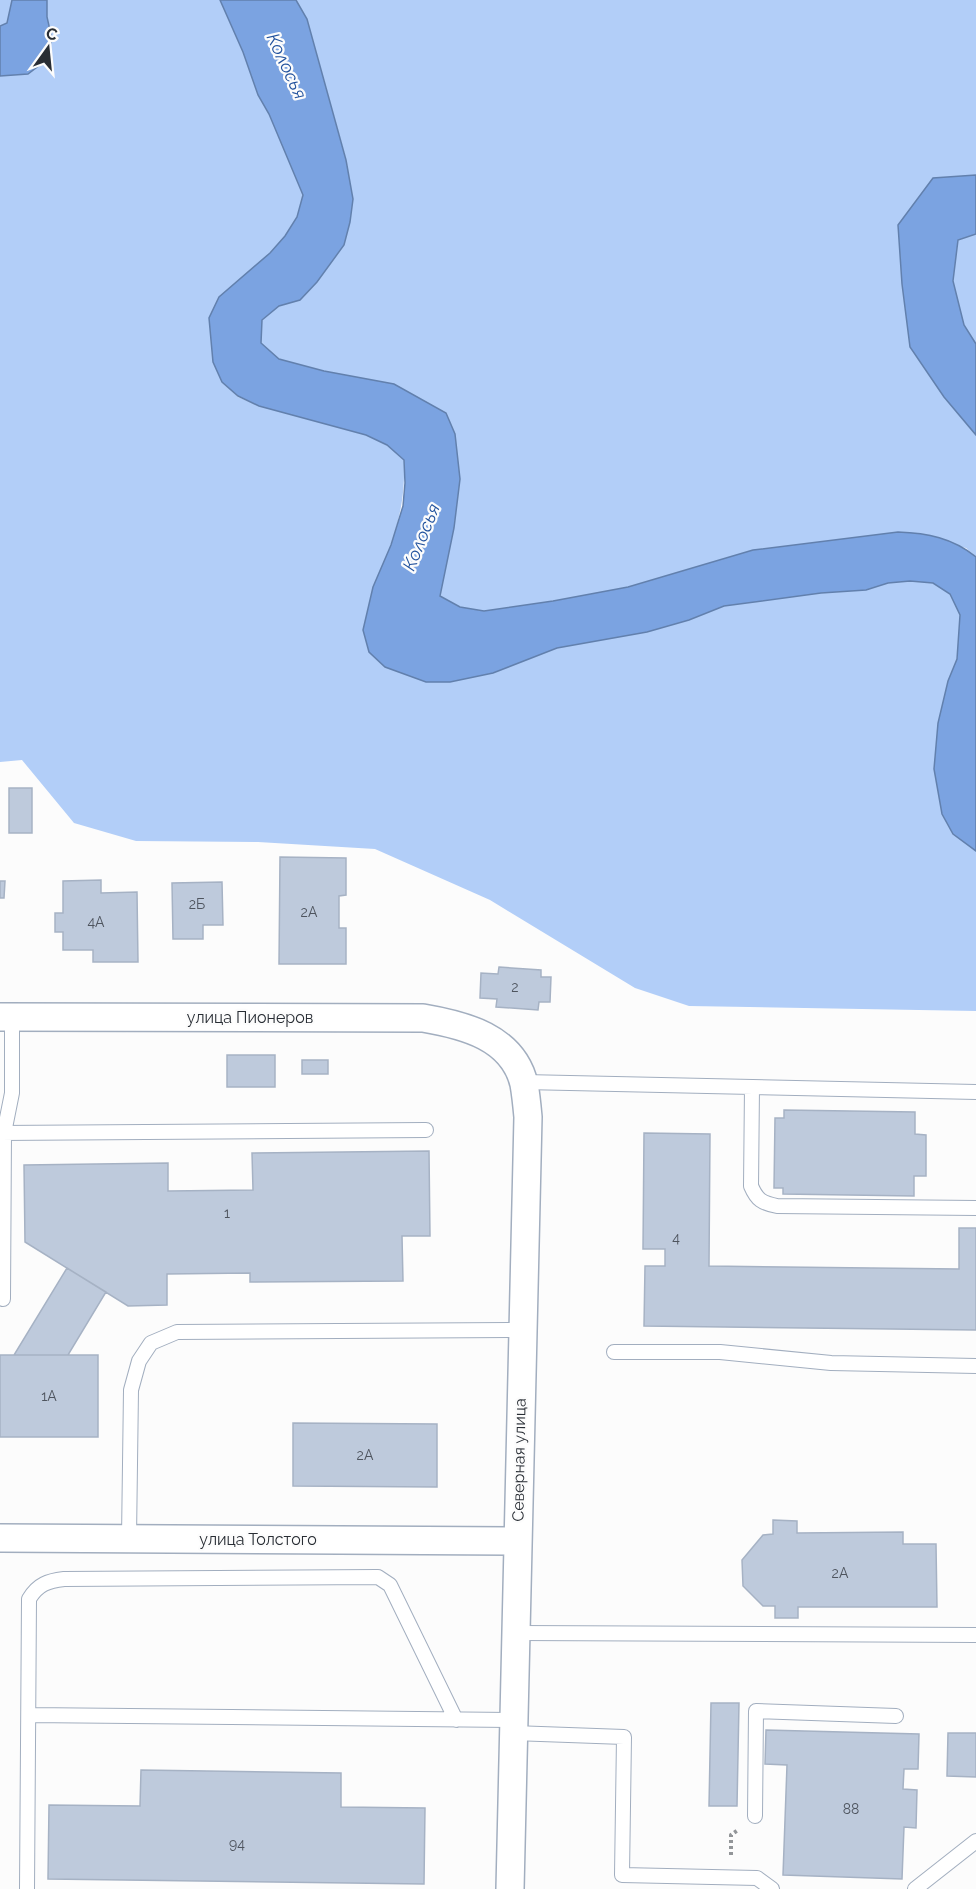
<svg xmlns="http://www.w3.org/2000/svg" width="976" height="1889" viewBox="0 0 976 1889" font-family="Raleway,sans-serif">
<style>
.green{fill:#b2cef8}
.water{fill:#7ba3e1;stroke:#6280ad;stroke-width:1.5}
.building{fill:#becadc;stroke:#a6b2c4;stroke-width:1.5}
.lines{fill:none;stroke-linecap:round;stroke-linejoin:round}
.service-casing{stroke:#a2aebf;stroke-width:16}
.minor-casing{stroke:#a2aebf;stroke-width:30}
.path{stroke:#929598;stroke-width:4;stroke-dasharray:3 3;stroke-linecap:butt}
.service{stroke:#fff;stroke-width:14}
.minor{stroke:#fff;stroke-width:27}
.labels{text-anchor:middle;dominant-baseline:central;stroke-width:4.5;stroke-linejoin:round;paint-order:stroke}
.number-label{font-size:14px;fill:#4e545e}
.street-label{font-size:16px;fill:#282d34;stroke:#fcfcfc}
.water-label{font-size:18px;font-style:italic;fill:#22529d;stroke:#fcfcfc}
</style>
<rect width="100%" height="100%" fill="#fcfcfc"/>
<path class="green" d="M0,0H12V2L7,23L0,26Z
M47,0H220L243,52L258,95L269,114L303,195L297,217L285,236L270,253L222,382L238,397L259,406L366,435L387,445L404,460C405,494 401,513 391,545L493,673L557,648L647,632L689,620L724,606L821,593L866,590L888,583L910,581L933,583L951,594L960,615L957,660L948,681L934,769L942,814L953,834L976,851V1011L689,1006L635,988L490,900L375,849L258,842L136,841L74,823L22,760L0,762V76L28,74L52,39L47,17Z
M296,0H976V175L933,179L898,225L902,284L910,347L944,397L976,435V557L966,548L898,532L753,550L628,587L553,601L484,611L460,607L440,596L454,528L460,479L394,384L324,371L279,359L261,343V320L279,306L300,300L317,282L344,245L350,222L353,199L346,159L307,19Z
M976,234V344L964,325L953,281L958,240Z"/>
<path class="water" d="M12,0H47V17L52,39L45,61L28,74L0,76V26L7,23Z
M220,0H296L307,19L346,160L353,199L350,222L344,245L317,282L300,300L279,306L262,320L261,343L279,359L324,371L394,384L446,413L455,434L460,479L454,528L440,596L460,607L484,611L553,601L628,587L753,550L898,532C927,533 953,538 976,557V851L953,834L942,814L934,769L938,723L948,681L957,659L960,615L950,594L933,583L910,581L888,583L866,590L821,593L724,606L689,620L647,632L557,648L493,673L450,682H426L385,667L369,652L363,630L373,587L391,545L403,506L405,483L404,460L387,445L366,435L259,406L238,396L222,382L213,362L209,318L219,297L270,253L285,236L297,217L303,195L269,114L258,95L243,52Z
M976,175V234L958,240L953,281L964,325L976,344V435L944,397L910,347L902,284L898,225L933,178Z"/>
<path class="building" d="M9,788H32V833H9Z
M280,857L346,858V895L339,896V928H346V964H279Z
M101,880V893L137,892L138,962H93V950H63V932H55V913H63V881Z
M0,881H5L4,898H0Z
M222,882L223,925H203V939H173L172,883Z
M499,967L541,970V977H551L550,1002H539L538,1010L496,1007L497,999L480,998L481,973L498,974Z
M227,1055H275V1087H227Z
M302,1060H328V1074H302Z
M784,1110L915,1112V1134L926,1135V1176H914V1196L783,1194V1188H774L775,1118H784Z
M644,1133L710,1134L709,1266L959,1269V1228H976V1330L644,1326L645,1266H665V1249H643Z
M429,1151L430,1236H402L403,1281L250,1282V1273L167,1274V1305L128,1306L25,1242L24,1165L168,1163V1191L253,1190L252,1153Z
M67,1268L106,1292L68,1355H14Z
M0,1355H98V1437H0Z
M293,1423L437,1424V1487L293,1486Z
M773,1520L797,1521V1533L903,1532V1544H936L937,1607H798V1618H775V1606H763L743,1586L742,1560L763,1535L773,1534Z
M711,1703H739L737,1806H709Z
M766,1730L919,1734L918,1769H904L903,1789L917,1790L916,1828L904,1827L902,1879L783,1875L787,1765L765,1764Z
M948,1733H976V1777L947,1776Z
M141,1770L341,1773V1807L425,1808L424,1884L48,1879L49,1805L140,1806Z"/>
<g class="lines">
<g class="service-casing">
<path id="service" d="M524,1082L976,1092
M752,1087L751,1186C757,1200 762,1203 777,1206L976,1208
M0,1133L426,1130
M3,1299L4,1133L12,1093V1016
M614,1352H720L831,1363L976,1366
M129,1538L131,1390L139,1361L151,1343L177,1332L522,1330
M516,1633L976,1635
M29,1715L514,1720
M513,1733L624,1737L622,1875L757,1878L772,1889
M755,1816L756,1711L896,1716
M27,1889L29,1599C38,1584 48,1581 64,1579L378,1577L390,1585L456,1720
M915,1889L976,1841"/>
</g>
<g class="minor-casing">
<path id="minor" d="M0,1017L423,1018C464,1025 513,1037 524,1084C526,1095 527,1106 528,1117L510,1889
M0,1538L517,1541"/>
</g>
<path class="path" d="M731,1855V1835L738,1830"/>
<use href="#service" class="service"/>
<use href="#minor" class="minor"/>
</g>
<g class="labels">
<g class="number-label">
<text x="197" y="904">2Б</text>
<text x="309" y="912">2А</text>
<text x="96" y="922">4А</text>
<text x="515" y="987">2</text>
<text x="227" y="1213">1</text>
<text x="676" y="1238">4</text>
<text x="49" y="1396">1А</text>
<text x="365" y="1455">2А</text>
<text x="840" y="1573">2А</text>
<text x="851" y="1809">88</text>
<text x="237" y="1844">94</text>
</g>
<g class="street-label">
<text x="250" y="1017">улица Пионеров</text>
<text transform="translate(519 1460) rotate(-89)">Северная улица</text>
<text x="258" y="1539">улица Толстого</text>
</g>
<g class="water-label">
<text transform="translate(287 66) rotate(65)">Колосья</text>
<text transform="translate(421 537) rotate(-68)">Колосья</text>
</g>
</g>
<g transform="translate(48 48) rotate(15)" stroke="#fcfcfc" stroke-width="4.5" paint-order="stroke">
<path d="M0-4.5L10 22L0 15L-10 22Z" fill="#282d34"/>
<text y="-9" font-size="16" font-weight="bold" text-anchor="middle" fill="#282d34">С</text>
</g>
</svg>
